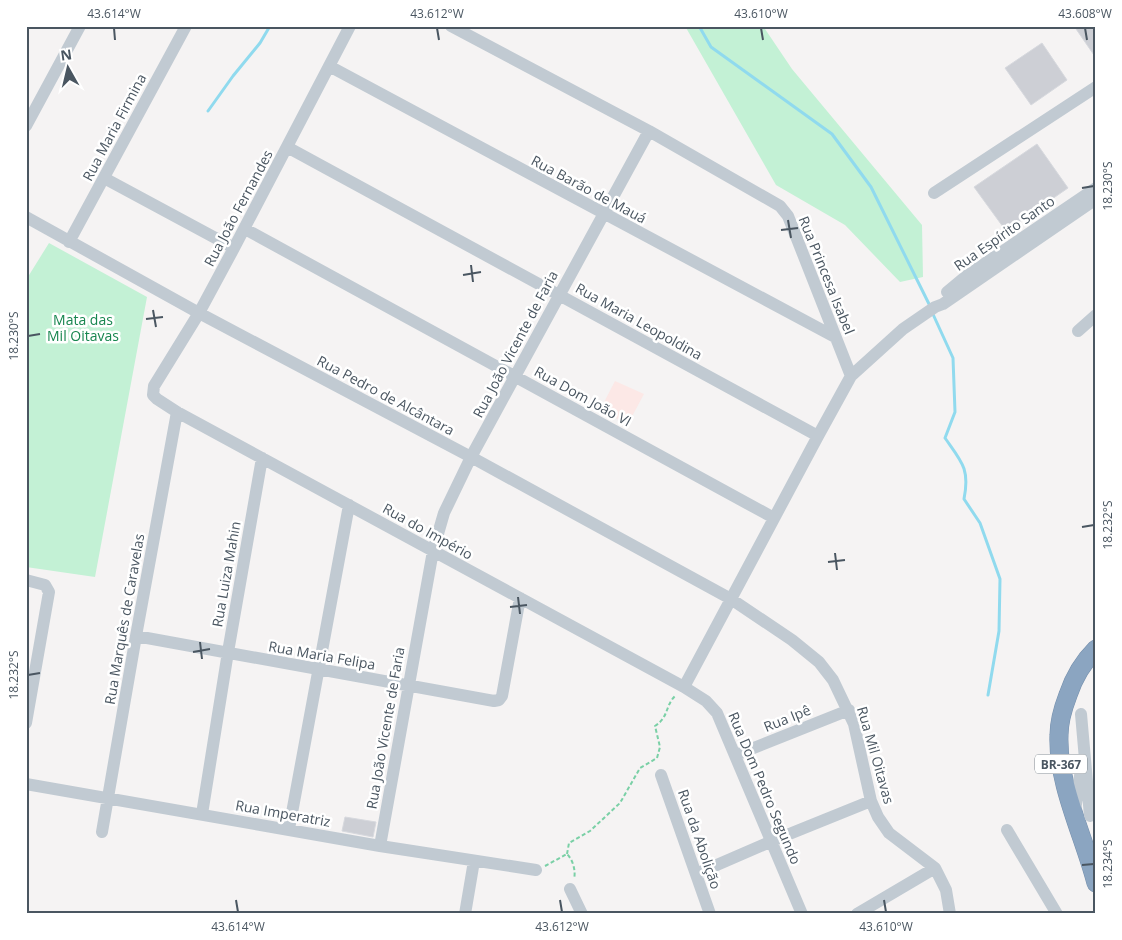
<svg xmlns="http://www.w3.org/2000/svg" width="1122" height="940" viewBox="0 0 1122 940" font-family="'Open Sans',sans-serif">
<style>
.medical{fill:#fce8e6}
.green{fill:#c3f1d5}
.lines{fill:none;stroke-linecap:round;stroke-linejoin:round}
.stream{stroke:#90daee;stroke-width:3}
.building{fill:#cdcfd5;stroke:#d7d9de}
.highway-casing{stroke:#7690ad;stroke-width:19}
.path{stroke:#7ad0a6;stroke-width:2;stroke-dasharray:4 2.5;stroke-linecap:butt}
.minor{stroke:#c1cad2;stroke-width:12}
.highway{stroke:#8ba5c1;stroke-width:18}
.ticks{fill:none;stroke:#4a5661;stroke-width:2}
.labels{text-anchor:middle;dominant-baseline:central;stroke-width:5;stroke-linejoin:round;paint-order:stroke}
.shield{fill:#fff;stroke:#808990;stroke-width:1}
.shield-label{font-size:12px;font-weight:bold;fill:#4a5661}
.street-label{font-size:14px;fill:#4a5661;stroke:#fff}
.park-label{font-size:14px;fill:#17864f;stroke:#fff}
.neatline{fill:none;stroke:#4a5661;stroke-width:2}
.ticks-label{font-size:12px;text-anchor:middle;fill:#4a5661}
</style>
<rect width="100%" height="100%" fill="#f5f3f3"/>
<path class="medical" d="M615,381L644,394L628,424L600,410Z"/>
<path class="green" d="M685,26H763L792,69L922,225L923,277L900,282L845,225L776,185Z
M49,243L147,297L95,577L26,567V280Z"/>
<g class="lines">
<path class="stream" d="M699,26L711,47L832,134L871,187L930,306
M208,111L233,76L260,43L270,26
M932,312L953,358L955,412L945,438C962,462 970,469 964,499L980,523L1000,579L999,631L988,695"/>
</g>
<path class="building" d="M1074,26H1096V58Z
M1042,43L1067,80L1031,105L1005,68Z
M1037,144L1068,188L1006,231L974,187Z
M345,817L376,822L373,837L342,831Z"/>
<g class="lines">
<g class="highway-casing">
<path id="highway" d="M1096,649C1083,662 1074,677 1068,695C1063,708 1059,721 1059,735C1057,784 1084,836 1096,883"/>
</g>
<path class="path" d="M567,854L569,843L590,831L620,803L640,768L657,758L660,747L655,726C669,717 665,706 675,696
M545,866L567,854C573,860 576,871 574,879"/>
<path class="minor" d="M350,26L234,248L199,313L154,386L153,395L157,399L177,412L684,687L706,701L717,713L802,914
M451,26L649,131L780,206L788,216L851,376L818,436L684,687
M329,66L835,337
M26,126L80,26
M287,147L818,436
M104,178L234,248
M934,193L1096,87
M26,217L199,313L471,457L731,599L792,640L819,662L833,680L854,724L871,801L878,817L889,833L935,868L946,890L950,914
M245,229L774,518
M69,242L186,26
M947,292L965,277L1096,188
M1078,331L1096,315
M851,376L903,329L935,307L943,304L1096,199
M26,580L45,585L49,592L26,723
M136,636L494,701L499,700L502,696L520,598
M1081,714L1090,816
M736,755L849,710
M661,775L710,914
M26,784L380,846L536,870
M1075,811L1081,769
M202,814L228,652L262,458
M289,829L349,505
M1007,830L1057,914
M102,832L136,636L177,412
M380,846L433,551L444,513L471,457L649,131
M696,874L772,841L871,801
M570,889L582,914
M465,914L474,861
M857,914L935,868"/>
<use href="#highway" class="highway"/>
</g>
<path class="ticks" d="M114,28L115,40M437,28L439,40M761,28L763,40M1085,28L1087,40M1082,188L1094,186M788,220L791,238M781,230L798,228M471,265L473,282M463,275L481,272M153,310L156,327M146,319L163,317M28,336L40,334M1082,527L1094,525M835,553L837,570M828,562L845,560M518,597L520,614M510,607L527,605M200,642L202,659M193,652L210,649M28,675L40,673M1082,865L1094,864M236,900L238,912M560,900L562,912M884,900L886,912"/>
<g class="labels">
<rect class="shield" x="1035" y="754.5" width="52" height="19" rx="4"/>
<g class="shield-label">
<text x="1061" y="764">BR-367</text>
</g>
<g class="street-label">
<text transform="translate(114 127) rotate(-62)">Rua Maria Firmina</text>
<text transform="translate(589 189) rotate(28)">Rua Barão de Mauá</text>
<text transform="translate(238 208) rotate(-62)">Rua João Fernandes</text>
<text transform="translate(1004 233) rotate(-35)">Rua Espírito Santo</text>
<text transform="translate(827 275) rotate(68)">Rua Princesa Isabel</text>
<text transform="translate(639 321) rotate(29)">Rua Maria Leopoldina</text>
<text transform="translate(515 344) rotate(-62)">Rua João Vicente de Faria</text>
<text transform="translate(386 395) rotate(28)">Rua Pedro de Alcântara</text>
<text transform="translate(583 396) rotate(29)">Rua Dom João VI</text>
<text transform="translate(428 531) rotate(29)">Rua do Império</text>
<text transform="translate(226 574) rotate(-80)">Rua Luiza Mahin</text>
<text transform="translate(124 619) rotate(-80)">Rua Marquês de Caravelas</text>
<text transform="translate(322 655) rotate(10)">Rua Maria Felipa</text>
<text transform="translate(787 718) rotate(-22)">Rua Ipê</text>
<text transform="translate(385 728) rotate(-80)">Rua João Vicente de Faria</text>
<text transform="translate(876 755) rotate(74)">Rua Mil Oitavas</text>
<text transform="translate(765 788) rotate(67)">Rua Dom Pedro Segundo</text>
<text transform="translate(283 813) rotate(10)">Rua Imperatriz</text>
<text transform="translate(700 839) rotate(71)">Rua da Abolição</text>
</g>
<g class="park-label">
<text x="83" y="319">Mata das<tspan x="83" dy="16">Mil Oitavas</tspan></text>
</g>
</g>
<rect width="1122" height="940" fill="none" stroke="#ffffff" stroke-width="55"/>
<g transform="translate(68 68) rotate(352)" stroke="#ffffff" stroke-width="4" paint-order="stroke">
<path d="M0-4L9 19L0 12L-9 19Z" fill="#4a5661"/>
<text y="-8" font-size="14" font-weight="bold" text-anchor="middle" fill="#4a5661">N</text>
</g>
<rect x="28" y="28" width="1066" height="884" class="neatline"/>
<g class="ticks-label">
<text x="114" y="18">43.614°W</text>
<text x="437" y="18">43.612°W</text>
<text x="761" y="18">43.610°W</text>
<text x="1085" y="18">43.608°W</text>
<text transform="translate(1108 186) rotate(-90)" y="4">18.230°S</text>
<text transform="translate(14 336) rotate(-90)" y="4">18.230°S</text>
<text transform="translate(1108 525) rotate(-90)" y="4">18.232°S</text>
<text transform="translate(14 675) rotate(-90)" y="4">18.232°S</text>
<text transform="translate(1108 864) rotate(-90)" y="4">18.234°S</text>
<text x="238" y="931">43.614°W</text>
<text x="562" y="931">43.612°W</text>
<text x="886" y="931">43.610°W</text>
</g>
</svg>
